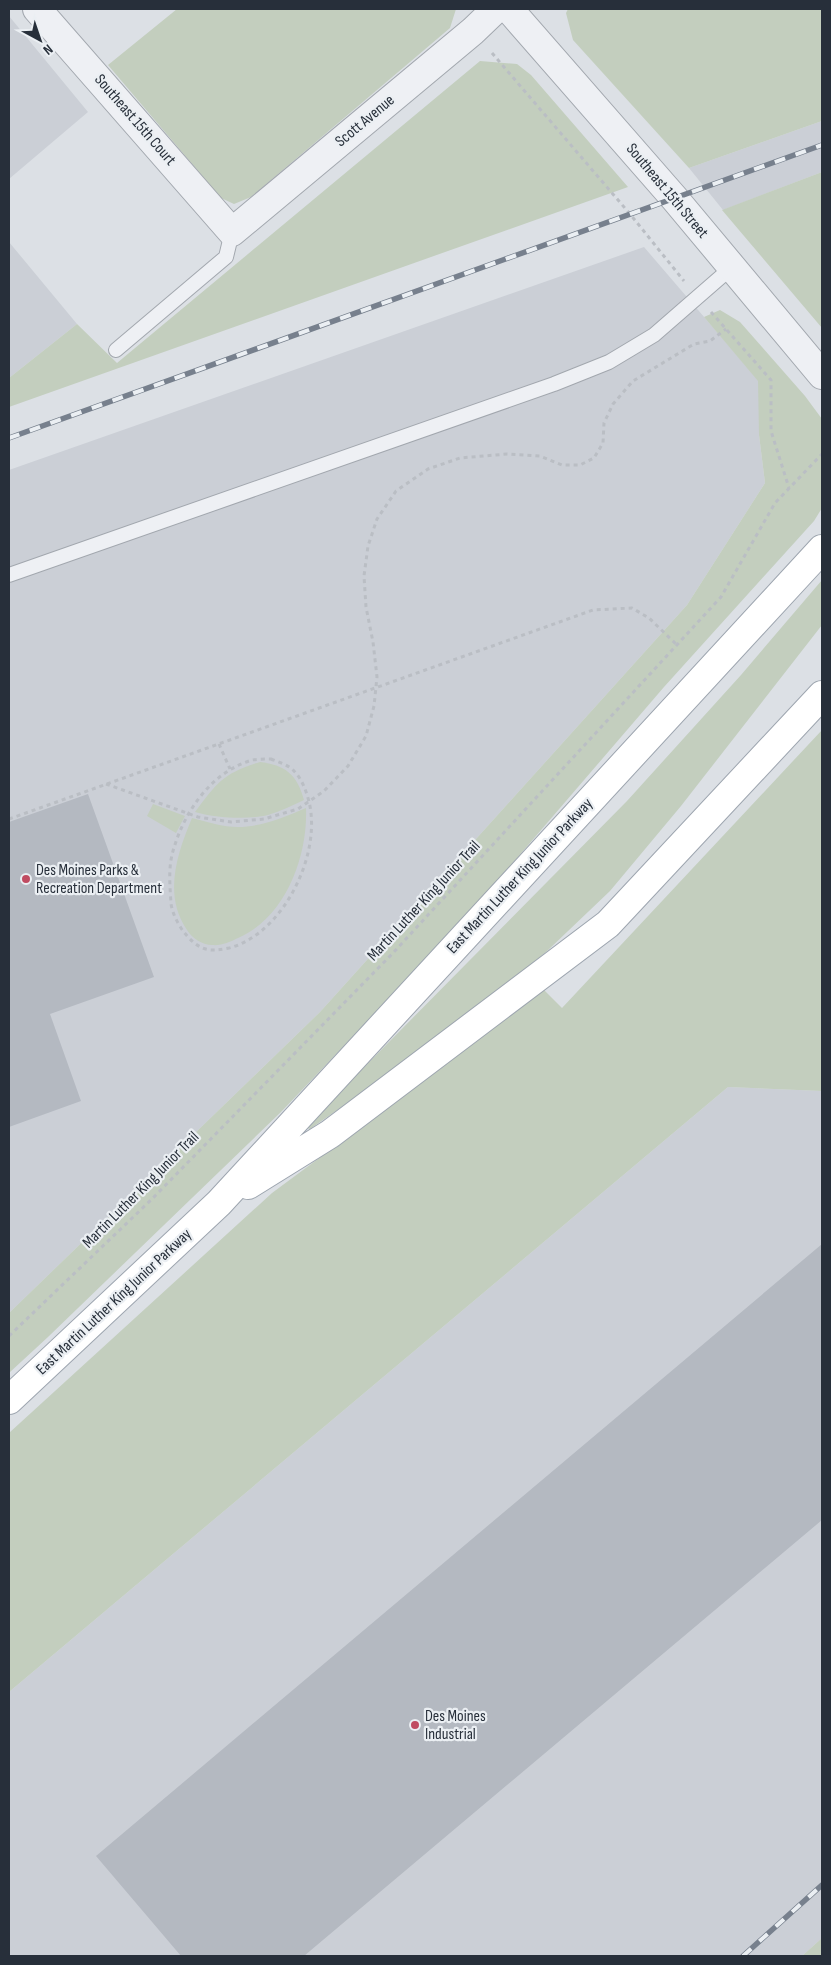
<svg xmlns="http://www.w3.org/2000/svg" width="831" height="1965" viewBox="0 0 831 1965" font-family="'Sofia Sans Condensed',sans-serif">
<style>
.built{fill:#cbcfd6}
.green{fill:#c3cebe}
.building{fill:#b4b9c1}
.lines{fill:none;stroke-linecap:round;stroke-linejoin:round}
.service-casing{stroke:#a2a7ae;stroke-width:16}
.minor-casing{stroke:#a2a7ae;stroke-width:30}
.tertiary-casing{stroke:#a2a7ae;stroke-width:30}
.primary-casing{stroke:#9da5af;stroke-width:30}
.path{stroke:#babec4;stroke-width:3;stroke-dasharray:4 4;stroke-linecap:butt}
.service{stroke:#eef0f4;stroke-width:14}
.minor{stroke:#eef0f4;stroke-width:28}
.tertiary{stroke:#eef0f4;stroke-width:28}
.primary{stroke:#fff;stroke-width:28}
.rail-casing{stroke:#77808d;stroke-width:5.5}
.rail{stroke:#ebeff3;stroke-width:4;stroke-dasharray:11;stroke-linecap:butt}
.poi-dot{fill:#c04b61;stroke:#ebeff3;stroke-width:2}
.labels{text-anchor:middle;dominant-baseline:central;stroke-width:4.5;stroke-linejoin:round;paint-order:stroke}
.street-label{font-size:16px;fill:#272f3a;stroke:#ebeff3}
.poi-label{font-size:16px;fill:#272f3a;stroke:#ebeff3;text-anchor:start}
</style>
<rect width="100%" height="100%" fill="#dce0e5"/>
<path class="built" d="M9,16L88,112L9,179Z
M822,121V172L723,210L689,168Z
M9,242L77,324L9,378Z
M644,247L759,381V435L765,483L687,605L320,1012L9,1313V470Z
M728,1087L822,1091V1938L802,1956H9V1692Z"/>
<path class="green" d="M177,9H456L450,28L251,197L234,204L221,198L108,65Z
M568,9H822V121L689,168L573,40L566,13Z
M480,61L517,64L531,75L628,187L9,407V378L77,324L117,363Z
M822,172V328L722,210Z
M720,310L740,322L805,396L822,419V508L814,521L664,687L462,922L281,1112L48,1337L9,1373V1313L320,1012L687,605L765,483L759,435L758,381L704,317Z
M822,580V625L681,806L610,891L546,952L463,1022L310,1129L305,1127L627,801L741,675Z
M822,730V1091L728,1087L9,1692V1433L272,1193L430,1076L541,987L562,1008Z
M260,762C285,765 297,774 304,800C293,805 281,811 268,815C248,820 215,818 195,812C217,783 223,773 260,762Z
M153,804L185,816L176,833L147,816Z
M306,808C308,857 285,918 238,938C230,942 221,946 212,945C202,945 192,938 187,930C163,895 177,854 192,818C207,822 223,827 238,827C261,827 285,817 306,808Z
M822,1938V1956H802Z"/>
<path class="building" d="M88,794L154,977L50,1014L81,1101L9,1127V822Z
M822,1244V1520L304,1956H181L96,1856Z"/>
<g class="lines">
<g class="service-casing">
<path id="service" d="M116,350L226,257L232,232
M9,575L554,384L609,362L654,335L731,268"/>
</g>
<g class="minor-casing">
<path id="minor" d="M37,9L232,232L473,31L496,9"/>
</g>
<g class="tertiary-casing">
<path id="tertiary" d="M509,9L675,199L822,375"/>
</g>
<g class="primary-casing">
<path id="primary" d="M248,1185L330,1134L608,924L822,695
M9,1400L219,1203L822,549"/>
</g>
<path class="path" d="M492,53L630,214L684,281
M711,312L771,380V431L789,488
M219,744L230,769
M271,759C278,762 289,765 294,771C301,778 305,788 308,798C324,851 284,934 229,948C211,952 201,951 188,937C180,928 173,916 171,904C170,886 168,868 173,851C184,812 211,772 252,760C258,759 265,759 271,759Z
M106,784L198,817L231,822L264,819L298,809L324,791L348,766L366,736L374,706L377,677L373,642L366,607L364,576L368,546L377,519L396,491L428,469L460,458L507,454L540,456L562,465H580L594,458L603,443L604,423L613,404L633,381L694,344L710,341L726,329
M9,819L593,610L632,608L649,618L677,645
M9,1336L152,1199L393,953L721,597L775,503L822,454"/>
<use href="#service" class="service"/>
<use href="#minor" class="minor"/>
<use href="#tertiary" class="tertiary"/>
<use href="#primary" class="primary"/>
<g class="rail-casing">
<path id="rail" d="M9,438L822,145
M743,1956L822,1885"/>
</g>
<use href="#rail" class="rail"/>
</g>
<g class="poi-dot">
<circle cx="26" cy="879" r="5"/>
<circle cx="415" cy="1725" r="5"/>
</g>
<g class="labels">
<g class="street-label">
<text transform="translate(135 120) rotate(49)">Southeast 15th Court</text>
<text transform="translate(365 121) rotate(-40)">Scott Avenue</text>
<text transform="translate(667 191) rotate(50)">Southeast 15th Street</text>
<text transform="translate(520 876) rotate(-47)">East Martin Luther King Junior Parkway</text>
<text transform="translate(424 901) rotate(-47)">Martin Luther King Junior Trail</text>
<text transform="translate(141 1190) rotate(-45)">Martin Luther King Junior Trail</text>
<text transform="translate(114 1302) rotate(-43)">East Martin Luther King Junior Parkway</text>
</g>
<g class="poi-label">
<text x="36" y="870">Des Moines Parks &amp;<tspan x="36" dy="18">Recreation Department</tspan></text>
<text x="425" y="1716">Des Moines<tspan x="425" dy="18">Industrial</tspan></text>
</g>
</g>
<rect width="831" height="1965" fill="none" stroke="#272f3a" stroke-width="20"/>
<g transform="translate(40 40) rotate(140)" stroke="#ebeff3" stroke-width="4" paint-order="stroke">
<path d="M0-4L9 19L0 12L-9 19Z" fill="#272f3a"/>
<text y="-8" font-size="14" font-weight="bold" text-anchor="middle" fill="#272f3a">N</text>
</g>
</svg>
